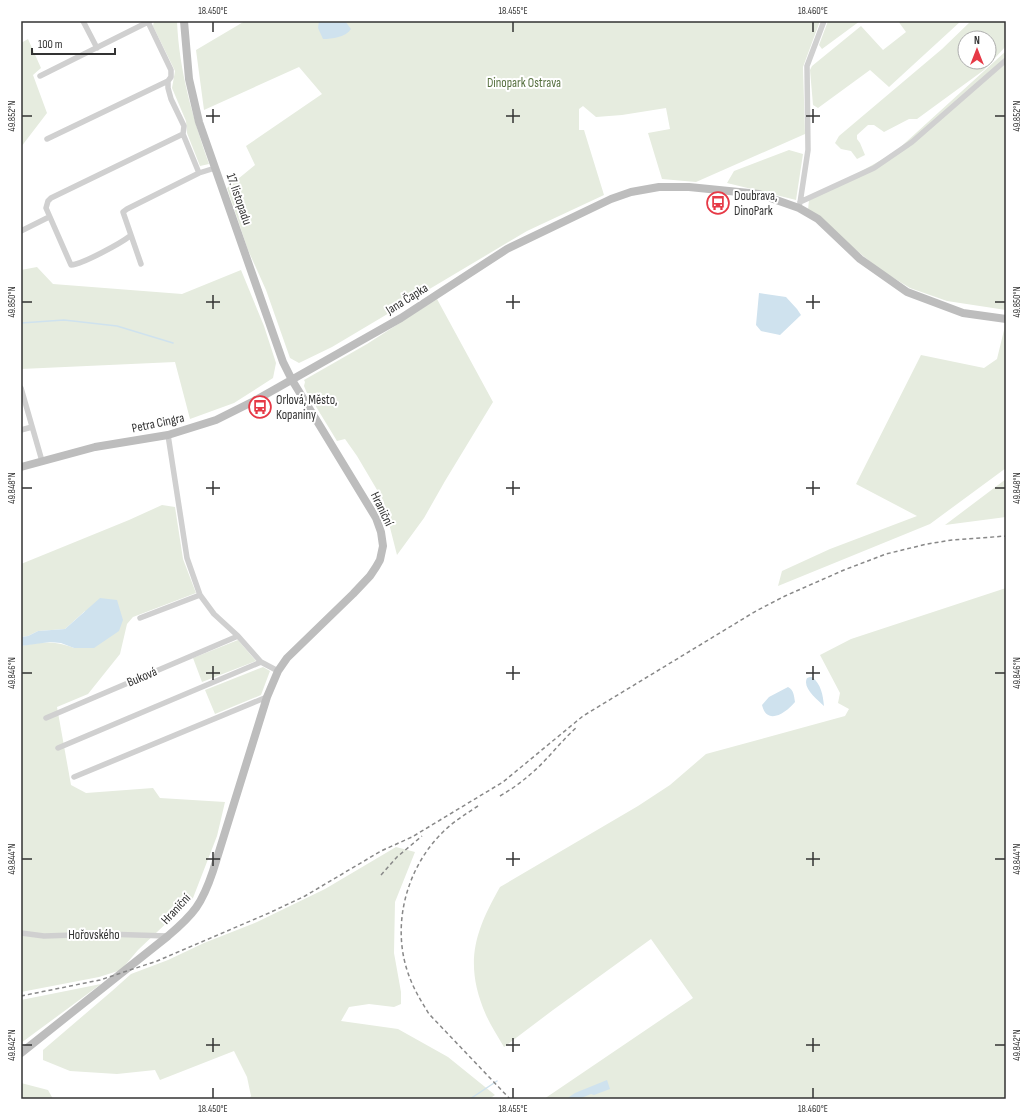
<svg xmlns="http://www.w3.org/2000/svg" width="1027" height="1120" viewBox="0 0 1027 1120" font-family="'Sofia Sans Condensed',sans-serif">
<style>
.green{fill:#e6ecdf;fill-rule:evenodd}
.water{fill:#cfe2ee}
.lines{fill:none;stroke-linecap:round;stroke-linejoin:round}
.stream{stroke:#cfe2ee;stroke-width:1.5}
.street{stroke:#d0d0d0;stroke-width:5.5}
.secondary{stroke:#bdbdbd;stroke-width:8}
.rail{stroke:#888;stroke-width:1.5;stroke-dasharray:4 3;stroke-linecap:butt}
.ticks{fill:none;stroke:#333;stroke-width:1.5}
.labels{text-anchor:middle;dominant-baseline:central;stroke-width:4;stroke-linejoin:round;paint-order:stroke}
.park-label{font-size:13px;fill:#56703f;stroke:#fff}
.poi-label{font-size:13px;fill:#333;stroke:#fff;text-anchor:start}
.street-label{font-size:13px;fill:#333;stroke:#fff}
.neatline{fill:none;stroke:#333;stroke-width:1.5}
.ticks-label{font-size:10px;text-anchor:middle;fill:#333}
</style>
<rect width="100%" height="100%" fill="#fff"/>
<path class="green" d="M154,21H177C179,71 193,118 209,164L200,166L187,133L186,121L172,88L175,71L153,26Z
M245,21H820L803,67L805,134L696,182L662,179L648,133L670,129L666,108L622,115L596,117L583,106L579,109V130H584L604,195L527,231L332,347L299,363L290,358L266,290L248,250L227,188L255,165L246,146L322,94L299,67L204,110L196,50Z
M828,21H860L822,49L819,45Z
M898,21H961L889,87L870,70L818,108L813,105L810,70L812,66L861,26L883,50L906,32Z
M971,21H1006V46L984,70L917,119H909L884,132L874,125H868L857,135V139L860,143L865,155L857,159L851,151L841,149L835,143L839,136L942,49ZM965,38H989V62H965Z
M28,39L41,68L33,75L47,113L21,147V43Z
M1006,51V310L947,301L910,288L879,269L808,210L809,200L894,153Z
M789,150L803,154L796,200L727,183L734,171Z
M37,267L53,284L182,294L241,270L264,326L276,363L273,378L234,403L190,419L175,362L21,369V270Z
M437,299L493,402L445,481L424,518L397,555L383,500L357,456L345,439L337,441L315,405L314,398L312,394L307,393L304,386L305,382L304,380L367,344Z
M1005,326L1006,327V468L930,524L778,586L782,571L830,549L917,516L856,484L921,355L984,368L997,359Z
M1006,479V517L945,525Z
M162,505L175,507L183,559L196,593L133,617L127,624L120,654L88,694L57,707L71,785L86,793L153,788L160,798L225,802L217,836L193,898L138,950L121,970L99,977L21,992V646C42,642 53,640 74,648L85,611L65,629L38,631L28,636L21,637V564L129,520Z
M1006,588V1099H544L693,998L651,939L553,1010L504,1047C498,1037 491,1026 486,1015C464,964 474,933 500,887L638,806L670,785L706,754L845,716L849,709L838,703L840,693L820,655L851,639Z
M238,640L256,661L202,682L193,658Z
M263,667L270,671L261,695L215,714L205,690Z
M396,847L415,852L395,902L394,953L401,992V1004L394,1007L369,1004L349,1007L341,1021L398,1029L448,1057L495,1095L489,1099H249L251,1096L247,1077L234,1051L160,1080L155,1070L117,1074L70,1071L43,1060V1050L112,991L131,974L168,960L204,943L257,922L325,889Z
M101,984L21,1043V1000Z
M21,1083L48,1090L53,1099H21Z"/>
<path class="water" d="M319,21H345L351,29C346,37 332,39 323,39L318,28Z
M759,293L786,297L797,309L801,315L780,335L761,331L756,325Z
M100,598L117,600L123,620L119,631L94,648H74L61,643L50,642L21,646V637L28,636L38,631L65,629Z
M810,677H812C821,684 823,695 824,706C817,699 802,688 807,678Z
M788,687C794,690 794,696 795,702C786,713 767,726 762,705L769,697Z
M607,1080L610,1089L594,1095L591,1094L579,1099H566L575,1093Z"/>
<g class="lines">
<path class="stream" d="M21,323L64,320L117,326L173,343
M470,1099L497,1081"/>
<path class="street" d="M83,21L97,48
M40,76L150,21
M168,81V88L171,99L184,126L183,134L199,173
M47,139L168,81L171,77V70L148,22
M800,202L874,168L912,142L1006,60
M800,203L808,150L807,66L824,21
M21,231L49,217
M130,236C121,243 83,264 71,265L46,208L48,201L51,198L183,134
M141,264L123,212L127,209L199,173L215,168
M21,388L42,461
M21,430L32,427
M168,435L187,558L200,595L214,614L238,636L261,662L278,671
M140,618L200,595
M46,718L238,636
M58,748L261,662
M74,777L267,697
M21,933L44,936L105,934L167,936"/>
<path class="secondary" d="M21,467L95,447L168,435L216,420L254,401L401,318L507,249L611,199L631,192L659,187H689L759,194L799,208L818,219L860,259L907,292L963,313L1006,319
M21,1053L168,936C194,914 202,904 213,871L267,697L278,671L287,658L353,594L370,576L376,567L380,560L383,546L381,532L376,518L292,380L283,362L199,122L189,79L184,21"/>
<path class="rail" d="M500,796C512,789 523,781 533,772C549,758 561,741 577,727
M478,806C466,814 454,821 443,832C407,867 391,924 408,973C413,988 421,1001 429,1014L510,1099
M381,875L397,857L422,836
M21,996L100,980L157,961L269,913L305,896L381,851L412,837L503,782L583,716L756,611L785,596L844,570L886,554L927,544L952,540L1006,536"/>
</g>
<path class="ticks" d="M213,22V32M513,22V32M813,22V32M213,109V123M513,109V123M813,109V123M22,116H32M206,116H220M506,116H520M806,116H820M995,116H1005M213,295V309M513,295V309M813,295V309M22,302H32M206,302H220M506,302H520M806,302H820M995,302H1005M213,481V495M513,481V495M813,481V495M22,488H32M206,488H220M506,488H520M806,488H820M995,488H1005M213,666V680M513,666V680M813,666V680M22,673H32M206,673H220M506,673H520M806,673H820M995,673H1005M213,852V866M513,852V866M813,852V866M22,859H32M206,859H220M506,859H520M806,859H820M995,859H1005M213,1038V1052M513,1038V1052M813,1038V1052M22,1045H32M206,1045H220M506,1045H520M806,1045H820M995,1045H1005M213,1088V1098M513,1088V1098M813,1088V1098"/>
<defs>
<g id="bus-ring" transform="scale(1.15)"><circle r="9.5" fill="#fff" stroke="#e63946" stroke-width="1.5"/><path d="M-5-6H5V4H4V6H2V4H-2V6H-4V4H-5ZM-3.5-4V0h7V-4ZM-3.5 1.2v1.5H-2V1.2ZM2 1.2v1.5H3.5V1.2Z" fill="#e63946"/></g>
</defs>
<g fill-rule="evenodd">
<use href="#bus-ring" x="718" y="203"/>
<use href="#bus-ring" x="260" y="407"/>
</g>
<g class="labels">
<g class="park-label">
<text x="524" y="83">Dinopark Ostrava</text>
</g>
<g class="poi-label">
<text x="734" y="196">Doubrava,<tspan x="734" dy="15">DinoPark</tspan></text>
<text x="276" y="400">Orlová, Město,<tspan x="276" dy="15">Kopaniny</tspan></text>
</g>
<g class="street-label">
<text transform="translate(239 199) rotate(71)">17. listopadu</text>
<text transform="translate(407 299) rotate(-32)">Jana Čapka</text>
<text transform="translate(158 423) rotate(-12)">Petra Cingra</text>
<text transform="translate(382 509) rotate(64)">Hraniční</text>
<text transform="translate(142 677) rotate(-23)">Buková</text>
<text transform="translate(176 909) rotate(-47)">Hraniční</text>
<text x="94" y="935">Hořovského</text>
</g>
</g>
<rect width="1027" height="1120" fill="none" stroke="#ffffff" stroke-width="44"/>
<g transform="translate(977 50)"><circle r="19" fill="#ffffff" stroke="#adadad"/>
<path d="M0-3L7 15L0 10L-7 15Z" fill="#e63946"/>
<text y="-6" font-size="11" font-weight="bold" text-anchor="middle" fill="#333333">N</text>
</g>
<path d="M32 48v6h83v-6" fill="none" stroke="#333333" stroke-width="2"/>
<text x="38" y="48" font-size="12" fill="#333333" stroke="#ffffff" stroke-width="3" paint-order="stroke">100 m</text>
<rect x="22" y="22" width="983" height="1076" class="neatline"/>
<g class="ticks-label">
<text x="213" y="14">18.450°E</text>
<text x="513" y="14">18.455°E</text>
<text x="813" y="14">18.460°E</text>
<text transform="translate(11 116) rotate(-90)" y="4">49.852°N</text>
<text transform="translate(1016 116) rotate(-90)" y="4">49.852°N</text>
<text transform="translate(11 302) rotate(-90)" y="4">49.850°N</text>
<text transform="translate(1016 302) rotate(-90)" y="4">49.850°N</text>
<text transform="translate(11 488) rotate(-90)" y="4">49.848°N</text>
<text transform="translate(1016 488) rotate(-90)" y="4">49.848°N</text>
<text transform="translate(11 673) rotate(-90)" y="4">49.846°N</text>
<text transform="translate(1016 673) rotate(-90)" y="4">49.846°N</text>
<text transform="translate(11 859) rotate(-90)" y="4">49.844°N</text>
<text transform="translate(1016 859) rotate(-90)" y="4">49.844°N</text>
<text transform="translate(11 1045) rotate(-90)" y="4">49.842°N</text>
<text transform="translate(1016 1045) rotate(-90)" y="4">49.842°N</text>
<text x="213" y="1112">18.450°E</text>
<text x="513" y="1112">18.455°E</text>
<text x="813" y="1112">18.460°E</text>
</g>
</svg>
